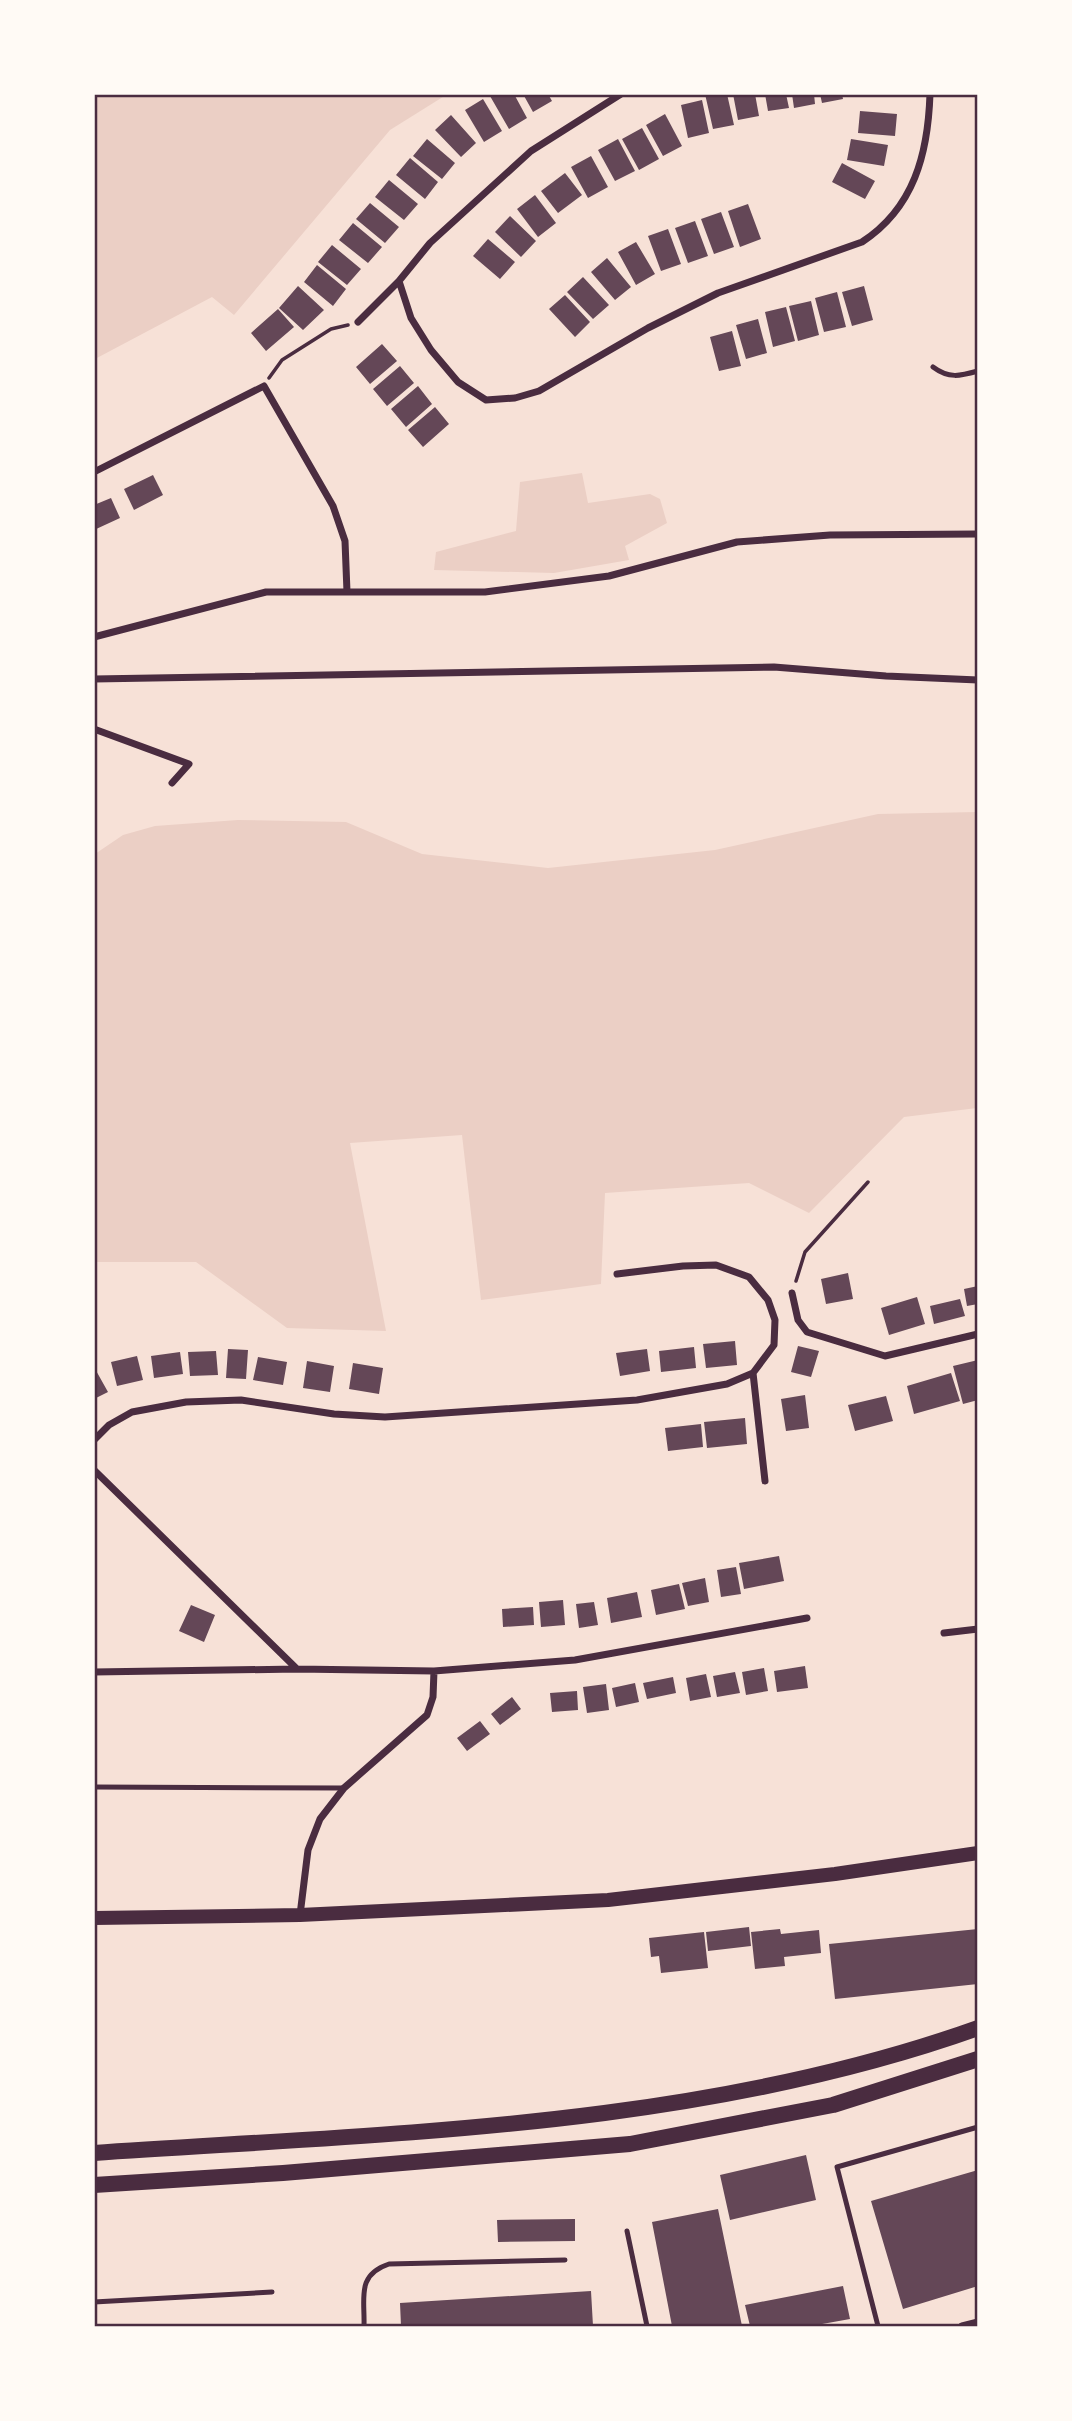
<svg xmlns="http://www.w3.org/2000/svg" width="1072" height="2421" viewBox="0 0 1072 2421" font-family="'Alegreya Sans',sans-serif">
<style>
.green{fill:#ebcfc5}
.building{fill:#644757}
.lines{fill:none;stroke-linecap:round;stroke-linejoin:round}
.path{stroke:#4a2c40;stroke-width:3.5}
.service{stroke:#4a2c40;stroke-width:5}
.minor{stroke:#4a2c40;stroke-width:7}
.secondary{stroke:#4a2c40;stroke-width:14}
.primary{stroke:#4a2c40;stroke-width:16}
.neatline{fill:none;stroke:#4a2c40;stroke-width:2.5}
</style>
<rect width="100%" height="100%" fill="#f7e1d7"/>
<path class="green" d="M95,94H446V95L390,130L234,315L212,297L95,359Z
M582,473L588,503L650,494L660,499L667,523L625,546L629,560L554,573L434,570L436,552L516,531L520,482Z
M977,812V1108L904,1117L809,1213L749,1183L605,1193L601,1284L481,1300L462,1135L350,1143L386,1331L287,1328L196,1262H95V854L123,835L155,826L238,820L346,822L422,854L548,868L715,850L878,814Z"/>
<path class="building" d="M493,94H514L527,118L509,129L490,96Z
M523,94H548L552,101L533,112Z
M705,94H727L734,125L713,129Z
M733,94H755L759,116L738,120Z
M765,94H786L789,108L768,111Z
M792,94H814L815,104L794,108Z
M820,94H842L843,99L822,103Z
M483,99L502,131L484,142L465,110Z
M702,100L709,133L688,138L681,105Z
M860,111L897,114L895,136L858,133Z
M665,114L682,146L663,156L646,125Z
M451,115L476,143L461,157L435,130Z
M642,128L659,159L639,170L622,139Z
M427,139L455,163L442,179L413,156Z
M618,139L635,171L615,181L598,150Z
M851,139L888,145L884,166L847,160Z
M591,156L608,187L588,198L571,167Z
M410,158L438,182L425,199L396,175Z
M842,163L875,181L865,199L832,182Z
M565,173L582,195L558,213L541,191Z
M389,180L418,204L404,220L375,197Z
M535,195L556,223L538,237L517,209Z
M370,203L399,227L385,243L356,219Z
M748,204L761,239L740,247L728,211Z
M721,212L734,247L714,254L701,219Z
M510,216L536,241L521,257L495,232Z
M695,221L708,256L688,263L675,228Z
M353,223L382,247L368,263L339,240Z
M668,229L681,264L661,271L648,236Z
M488,239L515,262L500,279L473,256Z
M636,242L655,274L636,285L618,252Z
M332,245L361,269L347,285L318,262Z
M607,258L631,287L615,300L591,272Z
M317,265L346,289L333,306L304,282Z
M583,277L609,305L593,319L567,292Z
M298,286L324,310L303,330L279,308Z
M864,286L873,320L852,326L842,292Z
M837,292L846,327L824,332L815,298Z
M565,295L590,322L575,337L549,309Z
M811,301L819,335L798,341L789,306Z
M786,307L795,341L773,347L765,312Z
M278,309L294,327L266,351L251,333Z
M758,319L767,353L746,359L736,325Z
M732,331L741,366L719,371L710,337Z
M382,344L397,361L370,384L356,367Z
M400,366L414,383L387,406L373,389Z
M418,386L432,404L406,427L391,409Z
M435,407L449,424L423,447L408,430Z
M153,475L163,495L134,510L124,489Z
M111,498L120,518L94,530V505Z
M848,1273L853,1299L826,1304L821,1279Z
M978,1286V1304L967,1306L964,1289Z
M917,1297L925,1324L889,1335L881,1308Z
M960,1299L965,1316L934,1324L930,1306Z
M735,1341L737,1365L706,1368L703,1344Z
M798,1346L819,1351L811,1377L791,1372Z
M694,1347L696,1368L661,1372L659,1351Z
M228,1349L248,1350L246,1379L226,1378Z
M647,1349L650,1371L620,1376L616,1353Z
M216,1351L218,1375L190,1376L188,1352Z
M180,1352L183,1374L154,1378L151,1356Z
M137,1356L143,1380L117,1386L111,1362Z
M258,1357L287,1362L283,1385L253,1380Z
M978,1360V1400L963,1404L953,1366Z
M307,1361L334,1366L330,1392L303,1388Z
M353,1363L383,1368L379,1394L349,1389Z
M94,1367L108,1392L94,1399Z
M951,1373L960,1401L914,1414L907,1386Z
M805,1395L809,1428L786,1431L781,1399Z
M886,1396L893,1421L855,1431L848,1405Z
M745,1418L747,1444L707,1448L704,1422Z
M701,1424L703,1447L668,1451L665,1428Z
M779,1556L784,1581L744,1589L739,1563Z
M736,1567L741,1594L721,1597L717,1570Z
M705,1578L709,1602L688,1606L682,1583Z
M679,1584L685,1609L656,1615L651,1590Z
M637,1592L642,1617L611,1623L607,1598Z
M563,1600L565,1625L541,1627L539,1602Z
M594,1602L598,1625L579,1628L576,1604Z
M191,1605L215,1615L204,1642L179,1631Z
M533,1607L534,1625L503,1627L502,1609Z
M805,1666L808,1688L777,1692L774,1671Z
M764,1668L768,1691L746,1695L742,1672Z
M735,1672L740,1693L717,1697L713,1676Z
M706,1674L711,1697L690,1701L686,1678Z
M673,1677L676,1693L647,1699L643,1683Z
M635,1683L639,1702L616,1707L612,1688Z
M606,1684L609,1710L587,1713L583,1687Z
M577,1691L578,1710L552,1712L550,1693Z
M512,1697L521,1709L500,1725L491,1714Z
M480,1721L490,1734L467,1751L457,1738Z
M749,1927L751,1946L708,1951L706,1932Z
M780,1929L781,1934L819,1930L821,1953L784,1957L785,1966L755,1969L751,1932Z
M978,1929V1984L835,1999L829,1944Z
M704,1932L708,1968L661,1973L659,1956L651,1957L649,1938Z
M806,2155L816,2200L730,2220L720,2175Z
M978,2170V2286L903,2309L871,2201Z
M718,2209L742,2326H672L652,2222Z
M575,2219V2241L498,2242L497,2220Z
M843,2286L850,2319L811,2326H750L745,2305Z
M591,2291L593,2326H401L400,2303Z"/>
<g class="lines">
<path class="path" d="M269,378L282,360L331,329L348,325
M796,1281L805,1252L868,1182"/>
<path class="service" d="M933,367C949,379 960,376 978,371
M94,1787L344,1788
M627,2231L647,2326
M94,2302L272,2292
M364,2326C365,2298 356,2275 389,2264L565,2260
M878,2326L837,2167L978,2127"/>
<path class="minor" d="M399,281L411,318L431,350L458,382L486,400L515,398L539,391L648,328L718,293L862,242C914,208 928,154 930,94
M358,322L399,281L430,243L531,151L621,94
M94,472L264,386L333,506L345,541L347,592
M94,637L266,592H485L609,576L737,542L830,535L978,534
M94,679L774,667L886,676L978,680
M94,729L189,764L172,783
M792,1293L798,1320L807,1332L885,1356L978,1334
M753,1373L765,1481
M94,1440L109,1425L132,1412L186,1402L241,1400L334,1414L385,1417L637,1400L727,1384L753,1373L774,1345L775,1320L768,1300L749,1277L716,1265L683,1266L617,1274
M94,1470L297,1669
M944,1633L978,1629
M94,1672L297,1669L434,1671L575,1660L807,1618
M300,1915L308,1850L320,1819L344,1788L427,1715L433,1697L434,1671
M962,2326L978,2322"/>
<path class="secondary" d="M94,1918L300,1915L608,1900L835,1874L978,1853"/>
<path class="primary" d="M94,2153C388,2133 698,2128 978,2028
M94,2185L283,2173L630,2144L833,2105L978,2059"/>
</g>
<rect width="1072" height="2421" fill="none" stroke="#fffaf5" stroke-width="192"/>
<rect x="96" y="96" width="880" height="2229" class="neatline"/>
</svg>
